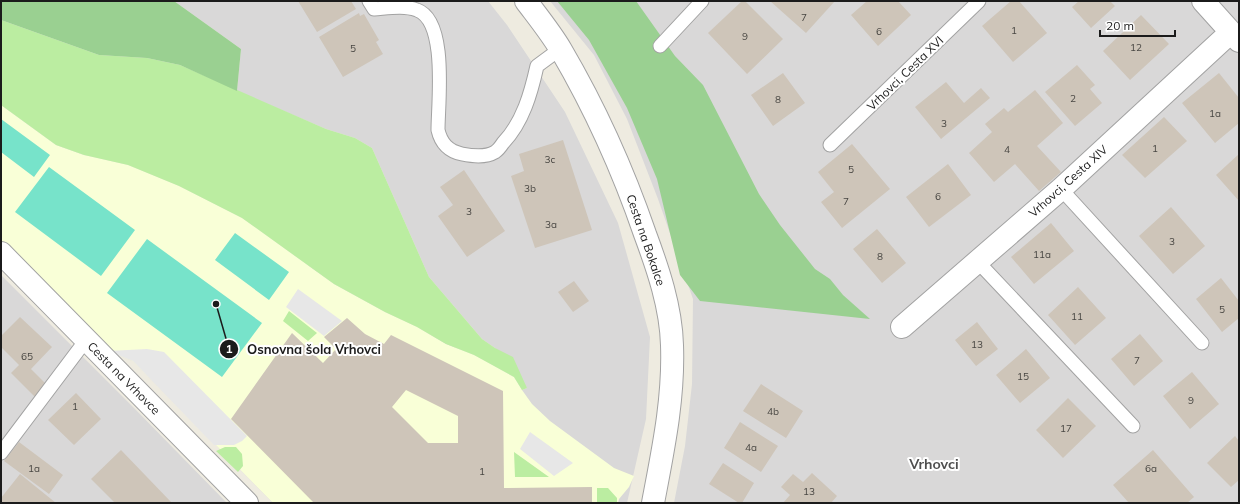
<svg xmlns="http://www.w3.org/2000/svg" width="1240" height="504" viewBox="0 0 1240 504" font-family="Mulish,sans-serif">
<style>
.residential{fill:#d9d8d8}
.education{fill:#f9ffd7}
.grass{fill:#bbeda1}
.forest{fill:#9ad091}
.pitch{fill:#77e3ca}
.parking{fill:#e7e7e7}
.building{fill:#cec5b9;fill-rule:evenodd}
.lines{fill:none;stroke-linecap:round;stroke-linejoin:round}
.service-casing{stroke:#a2a2a2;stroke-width:15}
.minor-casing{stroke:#a2a2a2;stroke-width:24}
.tertiary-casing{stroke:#a2a2a2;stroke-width:24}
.service{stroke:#fff;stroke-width:13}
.minor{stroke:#fff;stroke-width:22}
.tertiary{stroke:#fff;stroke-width:22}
.labels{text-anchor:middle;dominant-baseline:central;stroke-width:4;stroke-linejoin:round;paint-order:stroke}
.number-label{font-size:10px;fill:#484642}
.street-label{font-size:12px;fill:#1b1b1b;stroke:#fff}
.quarter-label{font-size:14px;font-weight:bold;fill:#4e4e4e;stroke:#fff}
.leader{fill:none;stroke:#1b1b1b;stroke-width:1.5}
.callout-dot{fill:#1b1b1b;stroke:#fff;stroke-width:1.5}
.mark-label{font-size:12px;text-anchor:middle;font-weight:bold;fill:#fff}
.callout-label{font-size:13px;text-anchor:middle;font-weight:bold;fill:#1b1b1b;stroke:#fff;stroke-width:4;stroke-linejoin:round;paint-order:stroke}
</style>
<rect width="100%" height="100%" fill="#eeebe0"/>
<path class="residential" d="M174,1H488L507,25L565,112L618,223L650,337L646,419L627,503H273L133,361L108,351L1,105L56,145L84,155L311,267L334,284L385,312L514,377L522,390L527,388L495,348L482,339L429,277L372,148L355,138L326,129L237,91L241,49Z
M550,1H1239V503H674L685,446L692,384L693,299L658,199L627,119L594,55Z
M1,275L136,410L227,503H1Z"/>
<path class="education" d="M1,105L56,145L84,155L128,165L179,186L242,218L334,284L385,312L417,327L446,344L474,355L514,377L522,390L532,404L550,421L614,468L634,476L629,487L619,499L618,503H273L133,361L108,351L1,243Z"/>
<path class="grass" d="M1,20L99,55L147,58L180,65L326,129L355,138L372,148L429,277L482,339L495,348L513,357L527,388L522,390L514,377L474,355L446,344L417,327L385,312L334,284L242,218L179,186L128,165L84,155L56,145L1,105Z
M289,311L317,333L308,341L283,321Z
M225,447H236L242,454L243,466L238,472L216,451Z
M514,452L549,477H515Z
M597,488H608L617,498V503H597Z"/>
<path class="forest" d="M1,1H174L241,49L237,91L180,65L147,58L99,55L1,20Z
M557,1H636L675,56L703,85L759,194L780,225L815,269L830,279L843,295L870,319L700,301L680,275L657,179L627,108L589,40Z"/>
<path class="pitch" d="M1,119L50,155L34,177L1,152Z
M49,167L135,230L101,276L15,212Z
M235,233L289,272L269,300L215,260Z
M147,239L262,323L222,377L107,293Z"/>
<path class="parking" d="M298,289L342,321L324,336L286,307Z
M147,349L164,352L247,436L242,441L234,445H214L133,361L108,351Z
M530,432L573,463L554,476L520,449Z"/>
<path class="building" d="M298,1H351L356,9L317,32Z
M742,1H745L783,39L747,74L708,33Z
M770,1H835L806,33Z
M867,1H898L911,15L878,46L851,15Z
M1011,1H1019L1047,33L1013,62L982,26Z
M1079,1H1110L1115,6L1091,28L1072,7Z
M359,13L360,16L364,14L379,40L376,42L383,54L343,77L319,37Z
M1141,15L1169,44L1130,80L1103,51Z
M1077,65L1095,85L1090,89L1102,103L1075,126L1045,92Z
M783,73L805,103L773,126L751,95Z
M1219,73L1239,98V123L1215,143L1182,103Z
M946,82L964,103L981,88L990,98L941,139L915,107Z
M1035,90L1063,123L1037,146L1061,172L1039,191L1015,164L994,182L969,153L992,132L985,124L1004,108L1008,112Z
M1164,117L1187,141L1145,178L1122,155Z
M563,140L592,230L535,248L511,176L524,171L519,154Z
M852,144L890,189L842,228L821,202L834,192L818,172Z
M1239,154V201L1216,175Z
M948,164L971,195L929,227L906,197Z
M464,170L505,231L467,257L438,216L453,205L440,187Z
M1171,207L1205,246L1173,274L1139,236Z
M1051,223L1074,251L1034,284L1011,257Z
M877,229L906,263L882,283L853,249Z
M1221,278L1239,301V318L1222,332L1196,299Z
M574,281L589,301L573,312L558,292Z
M1078,287L1106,318L1075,345L1048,315Z
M20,317L52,347L31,369L48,386L36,398L11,373L19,365L1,347V336Z
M347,318L365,334L384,344L391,335L503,391L504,488L592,487V503H314L231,419L292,333L323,363L336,349L324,337ZM406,390L458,416V443H428L392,407Z
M977,322L998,349L976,366L955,340Z
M1140,334L1163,361L1134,386L1111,359Z
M1026,349L1050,378L1020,403L996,375Z
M1192,372L1219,404L1190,429L1163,396Z
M761,384L803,411L786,438L743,411Z
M76,393L101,419L74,445L48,420Z
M1068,398L1096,426L1063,458L1036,430Z
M740,422L778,446L761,472L724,448Z
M1235,436L1239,441V480L1231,487L1207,463Z
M19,442L63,475L49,494L4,461Z
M121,450L172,503H115L91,479Z
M1153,450L1194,497L1187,503H1129L1113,485Z
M723,463L754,483L742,503H739L709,484Z
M812,473L837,496L831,503H783L790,495L781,487L793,474L803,482Z
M20,474L56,503H1V498Z"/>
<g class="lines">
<g class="service-casing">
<path id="service" d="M369,1L374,9C388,8 404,5 417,10C448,21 438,103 438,130C441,143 448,151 462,154C472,156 485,158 495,152C498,150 501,146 503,143C523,122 531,93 537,66L560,49
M660,46L702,1
M830,145L979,1
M1061,189L1202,343
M978,262L1133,426
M1,453L86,340"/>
</g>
<g class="minor-casing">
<path id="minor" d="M1203,1L1239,41
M1,253L247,503
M902,327L1061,189L1231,32"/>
</g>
<g class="tertiary-casing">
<path id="tertiary" d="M526,1C538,17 551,33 561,50C595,108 623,170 645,234C658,269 671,307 672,345C674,399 663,450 653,503"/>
</g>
<use href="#service" class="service"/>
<use href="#minor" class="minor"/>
<use href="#tertiary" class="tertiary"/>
</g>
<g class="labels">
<g class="number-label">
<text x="804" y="17">7</text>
<text x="1014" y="30">1</text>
<text x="879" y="31">6</text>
<text x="745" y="36">9</text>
<text x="1136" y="47">12</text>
<text x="353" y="48">5</text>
<text x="1073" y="98">2</text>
<text x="778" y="99">8</text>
<text x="1215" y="113">1a</text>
<text x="944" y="123">3</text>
<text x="1155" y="148">1</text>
<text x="1007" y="149">4</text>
<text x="550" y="159">3c</text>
<text x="851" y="169">5</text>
<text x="530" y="188">3b</text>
<text x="938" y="196">6</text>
<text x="846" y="201">7</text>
<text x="469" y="211">3</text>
<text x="551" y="224">3a</text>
<text x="1172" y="241">3</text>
<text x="1042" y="254">11a</text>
<text x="880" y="256">8</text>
<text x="1222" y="309">5</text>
<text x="1077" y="316">11</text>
<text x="977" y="344">13</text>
<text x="27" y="356">65</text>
<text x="1137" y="360">7</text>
<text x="1023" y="376">15</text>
<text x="1191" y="400">9</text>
<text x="75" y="406">1</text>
<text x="773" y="411">4b</text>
<text x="1066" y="428">17</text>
<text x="751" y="447">4a</text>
<text x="34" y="468">1a</text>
<text x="1151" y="468">6a</text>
<text x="482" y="471">1</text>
<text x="809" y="491">13</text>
</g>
<g class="street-label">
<text transform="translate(905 73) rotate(-44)">Vrhovci, Cesta XVI</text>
<text transform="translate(1068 181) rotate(-42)">Vrhovci, Cesta XIV</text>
<text transform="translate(646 240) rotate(71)">Cesta na Bokalce</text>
<text transform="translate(124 378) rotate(45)">Cesta na Vrhovce</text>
</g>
<g class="quarter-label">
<text x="934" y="464">Vrhovci</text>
</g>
</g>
<path class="leader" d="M216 304L229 349"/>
<g class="callout-dot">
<circle cx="216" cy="304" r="4"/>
<circle cx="229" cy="349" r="10"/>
</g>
<g class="mark-label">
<text x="229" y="353">1</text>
</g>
<g class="callout-label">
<text x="314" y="354">Osnovna šola Vrhovci</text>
</g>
<rect width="1240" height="504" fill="none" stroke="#1b1b1b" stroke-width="4"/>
<path d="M1100 30v6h75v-6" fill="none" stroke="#1b1b1b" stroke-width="2"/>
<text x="1106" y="30" font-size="12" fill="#1b1b1b" stroke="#ffffff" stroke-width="3" paint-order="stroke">20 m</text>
</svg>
